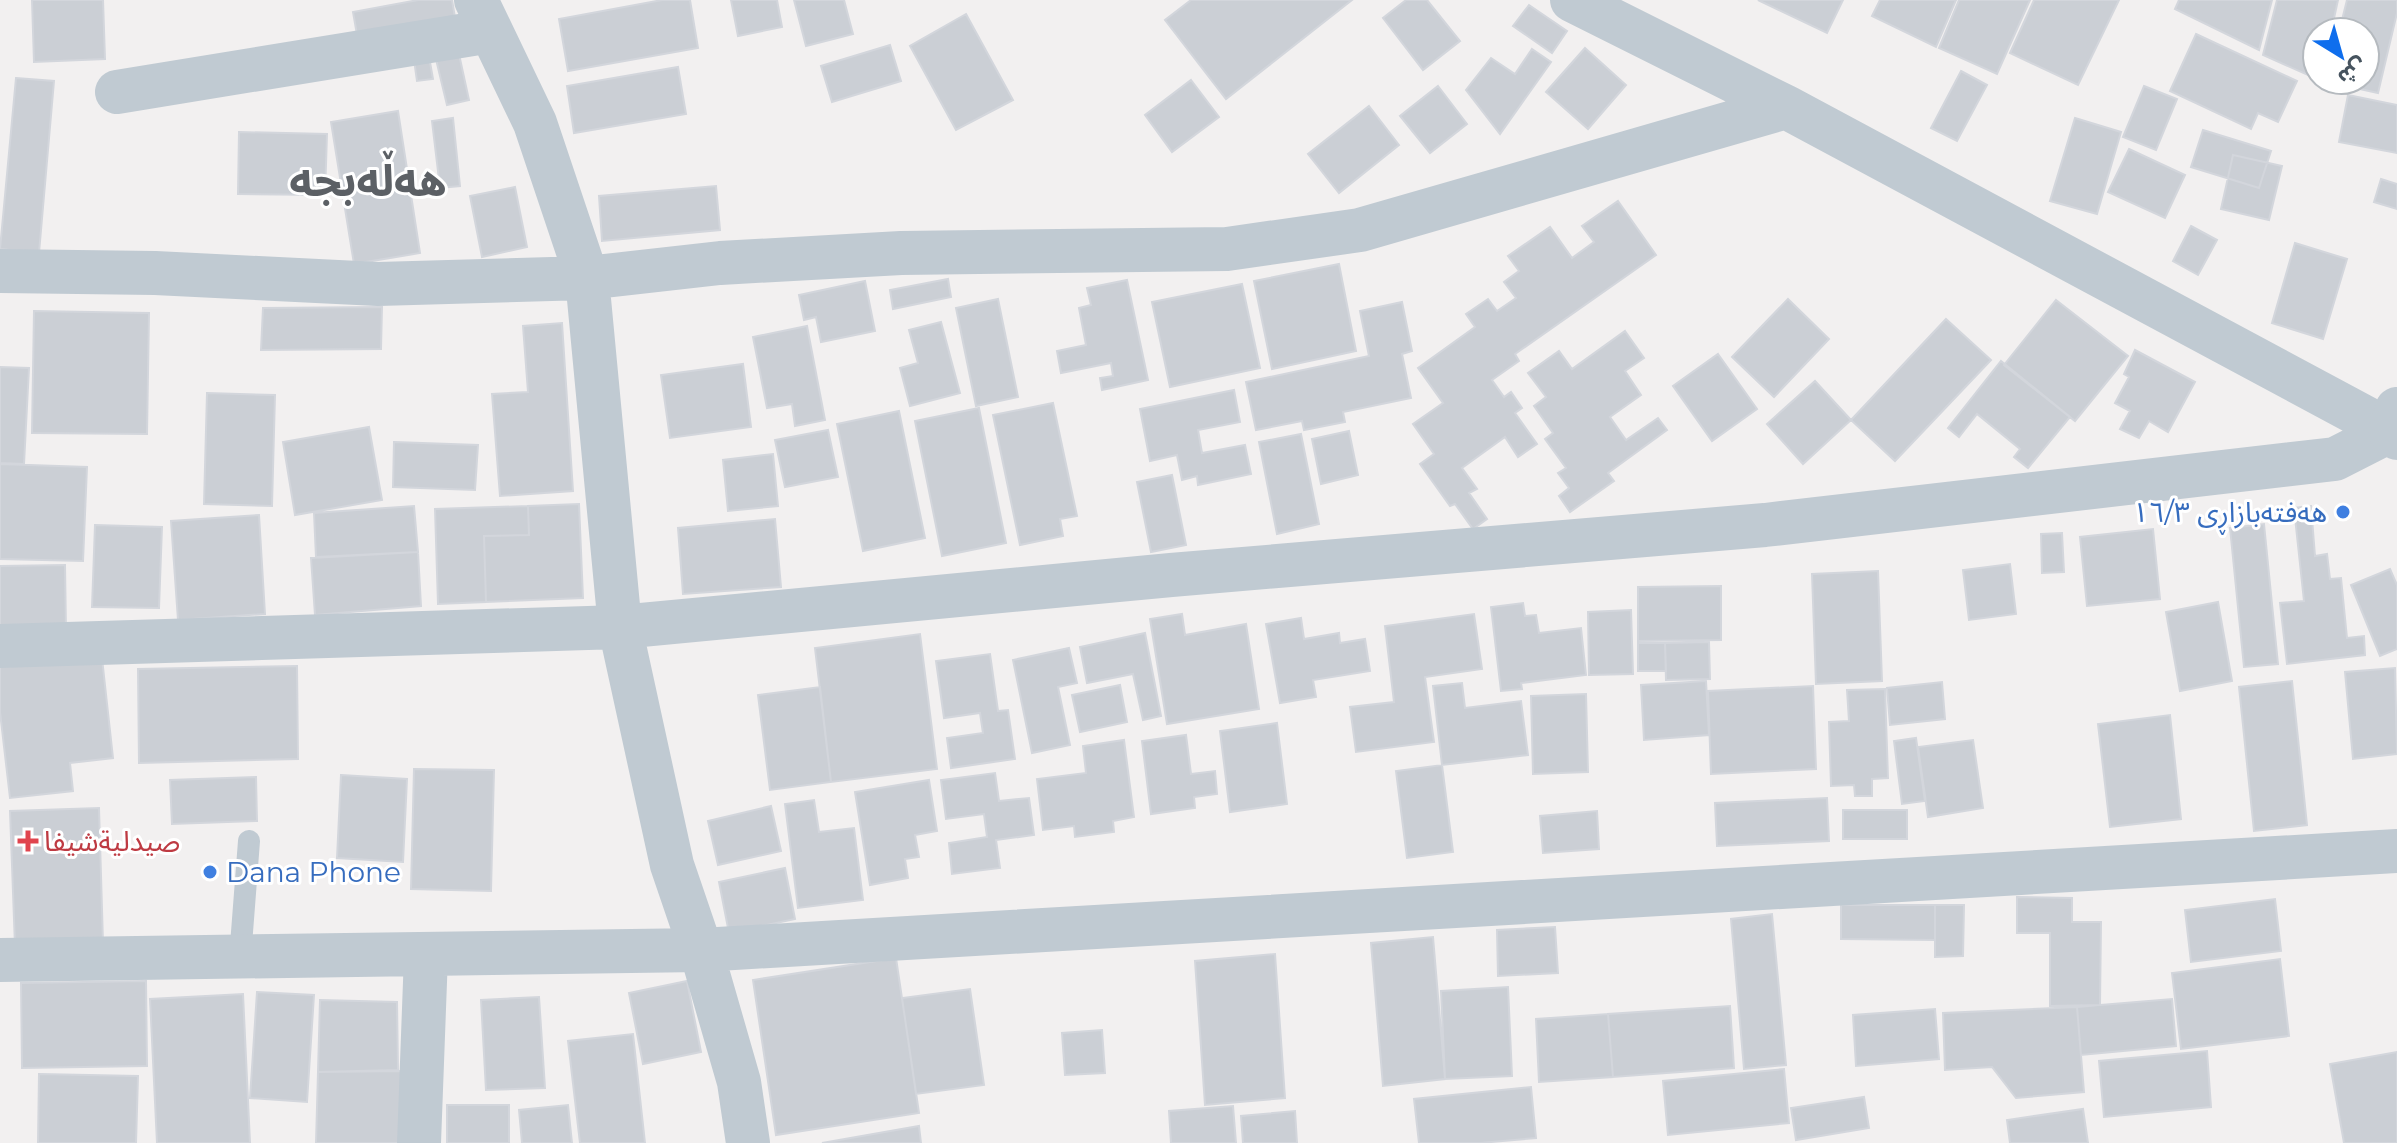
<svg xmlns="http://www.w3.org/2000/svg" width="2397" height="1143" viewBox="0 0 2397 1143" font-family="Montserrat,'Noto Sans Arabic',sans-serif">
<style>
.building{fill:#cbcfd5;stroke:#d3d6dc;stroke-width:2}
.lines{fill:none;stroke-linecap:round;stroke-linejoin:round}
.service{stroke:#c0cad2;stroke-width:22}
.minor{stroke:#c0cad2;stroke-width:44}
.tertiary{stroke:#c0cad2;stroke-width:44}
.shop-dot{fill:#3f7fe0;stroke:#fff;stroke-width:3}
.health-dot{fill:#e0444e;stroke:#fff;stroke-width:3}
.labels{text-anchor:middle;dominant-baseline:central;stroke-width:6;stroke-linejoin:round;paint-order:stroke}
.shop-label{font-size:28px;fill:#366cbe;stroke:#fff;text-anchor:end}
.health-label{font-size:28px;fill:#be3a42;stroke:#fff;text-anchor:start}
.town-label{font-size:44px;font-weight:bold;fill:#5c6065;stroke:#fff}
</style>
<rect width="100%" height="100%" fill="#f2f0f0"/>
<path class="building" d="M32,0H103L105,59L34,62Z
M418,0H452L457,29L359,46L353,12Z
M662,0H690L698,48L568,71L559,19Z
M731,0H777L782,27L738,36Z
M794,0H844L853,34L806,46Z
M1191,0H1352L1226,99L1165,20Z
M1406,0H1427L1460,41L1423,70L1383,18Z
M1758,0H1843L1827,33Z
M1880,0H1956L1936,47L1872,16Z
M1959,0H2030L1997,74L1939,48Z
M2034,0H2119L2078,85L2010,53Z
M2179,0H2272L2259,50L2175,9Z
M2277,0H2338L2331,32H2317V79L2263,55Z
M2347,0H2397V13L2378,93L2328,82L2365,80V32H2339Z
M1529,5L1567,31L1552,53L1513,26Z
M966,14L1013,100L956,130L910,46Z
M2196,34L2297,81L2278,122L2258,113L2251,129L2170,91Z
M457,45L469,100L447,105L434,51Z
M890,45L901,81L832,102L821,66Z
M1585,48L1626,85L1588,129L1546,92Z
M1532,49L1551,62L1500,134L1466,90L1491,58L1515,74Z
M428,51L433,79L417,81L413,53Z
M678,67L686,114L574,133L567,86Z
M1961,71L1987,85L1957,141L1931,128Z
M16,78L54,81L39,253L0,249Z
M1191,80L1219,117L1172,152L1145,115Z
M1438,86L1467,124L1430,153L1400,116Z
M2144,86L2177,99L2156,150L2123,137Z
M2348,95L2397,105V153L2339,142Z
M1369,106L1399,145L1339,193L1308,154Z
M398,111L420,253L354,264L331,122Z
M453,118L460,186L440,188L432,121Z
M2075,118L2121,132L2097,214L2050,201Z
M2203,130L2271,151L2259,188L2191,167Z
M239,132L327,134L325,195L238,194Z
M2129,149L2185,175L2165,218L2108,192Z
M2233,155L2282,166L2269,220L2221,209Z
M2381,179L2397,184V209L2374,202Z
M716,186L720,230L602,241L599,196Z
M515,187L527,247L482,257L470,196Z
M1618,201L1656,255L1515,354L1519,361L1492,380L1504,397L1511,392L1522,408L1515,413L1537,444L1518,457L1505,437L1462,468L1477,489L1469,493L1487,519L1473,529L1455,504L1450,506L1420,464L1434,454L1413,424L1443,403L1418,368L1475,327L1466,314L1488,299L1497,311L1516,298L1504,282L1519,271L1508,256L1550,227L1572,258L1594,242L1582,226Z
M2191,226L2217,240L2198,275L2173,261Z
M2295,243L2347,259L2323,339L2272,323Z
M1339,264L1356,351L1272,369L1254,281Z
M948,279L951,297L893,309L890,290Z
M1127,280L1148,380L1102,390L1100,378L1113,376L1111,363L1061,373L1057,351L1086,345L1079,308L1091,305L1087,288Z
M865,281L875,331L821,342L816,317L804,320L799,295Z
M1242,284L1260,368L1170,387L1152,302Z
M998,299L1018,397L976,406L956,308Z
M1788,299L1829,339L1774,397L1732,357Z
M2056,300L2128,356L2075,421L2004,365Z
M1402,302L1412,351L1402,354L1411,398L1343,412L1345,422L1304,430L1302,421L1256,430L1246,382L1369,356L1360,311Z
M382,307L381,349L261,350L263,308Z
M34,311L149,313L147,434L32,433Z
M1946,319L1991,360L1895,461L1851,420Z
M941,322L960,393L910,406L900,368L918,363L909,330Z
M562,323L573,491L500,496L492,394L528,392L523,326Z
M807,326L825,420L795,426L792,404L767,408L753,337Z
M1625,331L1644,358L1625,371L1641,395L1610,417L1626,440L1658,418L1667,430L1608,473L1614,481L1570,512L1559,496L1569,488L1558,473L1566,468L1545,439L1553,433L1534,406L1546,397L1528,373L1559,351L1572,369Z
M2135,350L2195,382L2168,432L2149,421L2139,438L2120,429L2130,411L2115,403L2129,377L2124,374Z
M1718,354L1757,409L1712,441L1673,386Z
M2001,361L2070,417L2028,468L2014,457L2020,449L1977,414L1959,437L1948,428Z
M743,364L751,427L670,438L661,375Z
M0,367L29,368L24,464L0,463Z
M1815,381L1851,420L1803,464L1767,424Z
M1234,390L1240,422L1198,430L1202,453L1245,445L1251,474L1198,485L1197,476L1182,480L1177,455L1150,461L1140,409Z
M207,393L275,395L272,506L204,504Z
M1053,403L1077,516L1060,519L1063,536L1020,545L993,415Z
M979,408L1006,543L942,556L915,421Z
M899,411L925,538L863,551L837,424Z
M369,427L382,500L295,515L283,442Z
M828,430L838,477L785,487L775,440Z
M1349,431L1358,475L1321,484L1312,439Z
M1301,434L1319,524L1277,534L1259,442Z
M394,442L478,445L475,490L393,487Z
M773,454L778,506L728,511L723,460Z
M0,464L87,467L83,561L0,559Z
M1172,475L1186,545L1151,552L1137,482Z
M579,504L583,598L486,602L484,536L529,535L528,506Z
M414,506L418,552L316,557L314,513Z
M528,506L529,535L484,536L486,602L438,604L435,509Z
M2311,506L2315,556L2327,554L2330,579L2341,578L2347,638L2364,636L2365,655L2287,664L2280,603L2304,601L2294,508Z
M259,515L265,614L178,620L171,521Z
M775,519L781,587L683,594L678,528Z
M2264,524L2278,664L2244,667L2230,528Z
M95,525L162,527L159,608L92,607Z
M2153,529L2160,599L2087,606L2080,537Z
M2062,533L2064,572L2042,573L2041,534Z
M418,552L421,606L315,615L311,558Z
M2010,564L2016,614L1969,620L1963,570Z
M65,565L66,631L0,632V566Z
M2390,569L2397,585V649L2380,656L2351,585Z
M1878,571L1882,681L1816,684L1812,574Z
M1721,586V640L1638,641V587Z
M2218,602L2232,681L2180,691L2166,612Z
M1523,603L1525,616L1536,615L1539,633L1581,628L1586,675L1521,683L1522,689L1501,691L1491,607Z
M1631,610L1633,674L1589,675L1588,612Z
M1182,614L1185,635L1246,624L1259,709L1167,724L1150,619Z
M1474,614L1482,669L1425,677L1434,742L1356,752L1350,707L1394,702L1385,626Z
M1301,618L1304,639L1339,633L1340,643L1365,639L1370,671L1313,680L1316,697L1280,703L1266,624Z
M1145,633L1161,716L1143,720L1133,674L1087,683L1080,647Z
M920,634L937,769L831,782L815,648Z
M1709,642L1710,679L1666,680L1665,643Z
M1638,643H1665L1666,671H1638Z
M1069,648L1077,683L1058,687L1070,745L1032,753L1013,660Z
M101,649L113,758L70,763L73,791L10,798L0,712V661Z
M990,654L998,711L1008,710L1015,759L951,768L947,738L983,733L980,713L944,718L936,661Z
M297,666L298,759L139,763L138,669Z
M2395,668L2397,754L2353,759L2345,672Z
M1706,681L1709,735L1644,740L1641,685Z
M2292,681L2307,825L2254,831L2239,687Z
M1942,682L1945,719L1890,725L1887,688Z
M1462,683L1465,708L1521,701L1528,755L1442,765L1433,686Z
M1120,685L1127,722L1080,732L1072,695Z
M1813,686L1816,769L1711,774L1708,691Z
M820,687L831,782L770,790L758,695Z
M1885,689L1888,778L1872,779V796H1855L1854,785L1831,786L1829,722L1849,721L1847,690Z
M1586,694L1588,772L1533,774L1531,696Z
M2170,715L2181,819L2110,827L2098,724Z
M1277,723L1287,804L1230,812L1220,731Z
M1186,735L1191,774L1215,771L1217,794L1194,797L1195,808L1151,814L1142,741Z
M1916,738L1925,801L1902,804L1894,741Z
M1124,740L1134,817L1113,821L1114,832L1075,837L1074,826L1043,830L1037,779L1086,773L1083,746Z
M1973,740L1983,808L1928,817L1918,747Z
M1442,765L1453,852L1407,858L1396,771Z
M414,769L494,770L491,891L411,889Z
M995,773L999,801L1029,798L1034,835L996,840L1000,868L952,874L949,843L987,837L984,814L946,819L941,780Z
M341,775L407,779L403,862L337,858Z
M256,777L257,821L172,824L170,780Z
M929,780L937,831L915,835L919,857L905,859L908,878L870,885L855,792Z
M1827,798L1829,841L1717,846L1715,803Z
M814,800L819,832L854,828L863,900L798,908L785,804Z
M771,806L781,851L718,865L708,821Z
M99,808L103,943L15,946L10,811Z
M1843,810H1907V839H1843Z
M1597,811L1599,849L1543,853L1540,816Z
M785,868L795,919L729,933L719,882Z
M2017,897L2072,898V922H2101L2100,1005L2050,1006V933H2017Z
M2275,899L2281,951L2191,962L2185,910Z
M1841,905H1935V940L1841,939Z
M1935,905H1964L1963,956L1935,957Z
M1772,914L1786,1065L1744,1069L1731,919Z
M1555,927L1558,973L1498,976L1497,930Z
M1433,937L1445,1079L1383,1086L1371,943Z
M1275,954L1285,1098L1205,1105L1195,961Z
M896,958L919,1113L776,1135L753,980Z
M2280,959L2289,1036L2181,1049L2172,973Z
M146,981L147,1066L22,1068L21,983Z
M687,981L701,1052L643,1064L629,993Z
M1508,987L1512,1076L1445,1079L1441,991Z
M970,989L984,1085L916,1094L902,998Z
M257,992L314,995L307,1102L250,1098Z
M243,994L250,1143H157L150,999Z
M539,997L545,1088L486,1090L481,1000Z
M2172,999L2176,1046L2081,1055L2077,1007Z
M320,1000L397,1002L398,1070L318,1072Z
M1730,1006L1734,1068L1613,1077L1608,1014Z
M2077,1007L2084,1092L2016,1098L1992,1067L1945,1070L1943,1013Z
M1935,1009L1939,1059L1856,1066L1853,1015Z
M1608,1014L1613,1077L1539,1082L1536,1019Z
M1102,1030L1105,1073L1065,1075L1062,1033Z
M633,1034L645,1143H580L568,1041Z
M2207,1051L2211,1107L2104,1117L2099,1061Z
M2397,1052V1143H2344L2330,1064Z
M1784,1069L1789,1123L1668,1135L1663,1081Z
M404,1071L399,1143H316L318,1072Z
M39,1074L138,1076L136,1143H38Z
M1531,1087L1536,1138L1480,1143H1419L1414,1099Z
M1864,1097L1869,1128L1796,1140L1791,1108Z
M447,1105H509V1143H447Z
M568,1105L572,1143H522L519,1110Z
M1233,1106L1236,1143H1171L1169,1111Z
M2083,1109L2088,1143H2010L2007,1120Z
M1295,1111L1297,1143H1243L1241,1116Z
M919,1126L921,1143H822Z"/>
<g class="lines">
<path class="service" d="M240,958L249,841"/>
<path class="minor" d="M476,0L535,123L587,278L620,627L672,865L701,950L739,1082L748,1143
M1572,0L1786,107L2390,431
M117,92L491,31
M0,271L155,273L378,284L587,278L720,263L901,253L1227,249L1360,230L1786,107
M0,646L620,627L1171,575L1765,525L2335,459L2390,431
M0,960L701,950L2397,851
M419,1143L426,955"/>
<path class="tertiary" d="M2397,409L2390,431L2397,438"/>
</g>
<g class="shop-dot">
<circle cx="2343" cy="512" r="8"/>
<circle cx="210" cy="872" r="8"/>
</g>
<path class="health-dot" d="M24 829h8v8h8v8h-8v8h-8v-8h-8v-8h8z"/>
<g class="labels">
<g class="shop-label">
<text x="2327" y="512">هەفتەبازاڕی ١٦/٣</text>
<text x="226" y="872" text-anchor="start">Dana Phone</text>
</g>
<g class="health-label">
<text x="44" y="841">صیدلیةشیفا</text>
</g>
<g class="town-label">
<text x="368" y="180">ھەڵەبجە</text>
</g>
</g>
<g transform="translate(2341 56) rotate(143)"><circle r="38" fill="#ffffff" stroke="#b5babf" stroke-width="2"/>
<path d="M0-6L14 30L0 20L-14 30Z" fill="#0f6eed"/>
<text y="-12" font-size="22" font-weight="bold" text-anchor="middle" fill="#46535e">ش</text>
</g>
</svg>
